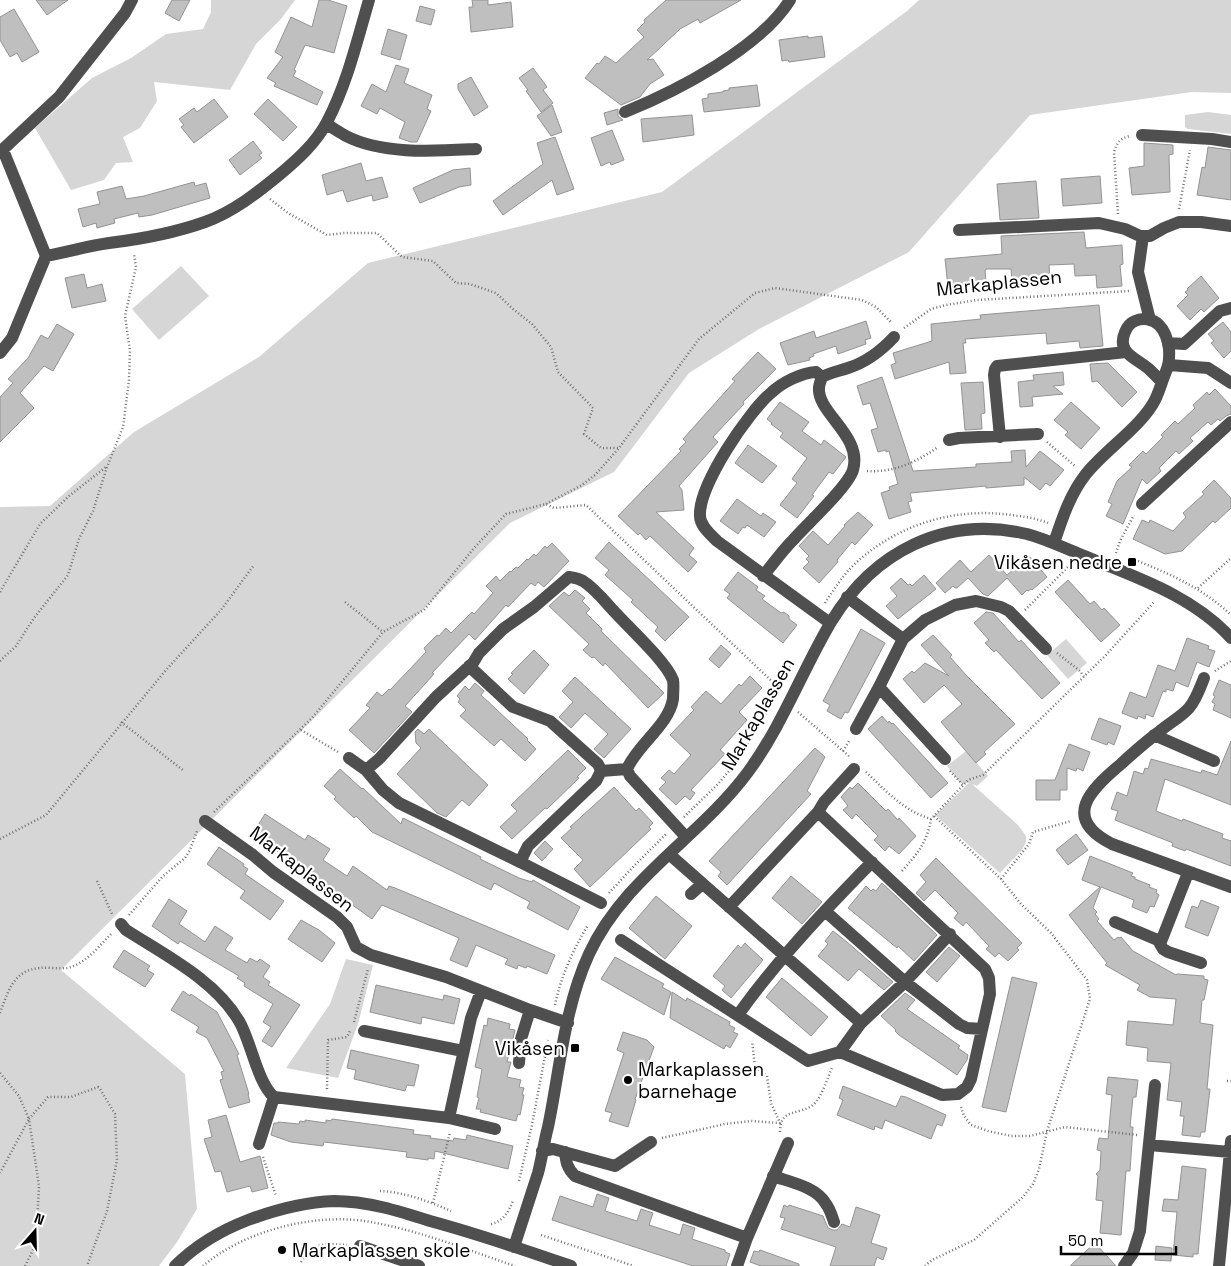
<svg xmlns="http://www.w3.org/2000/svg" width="1231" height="1266" viewBox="0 0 1231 1266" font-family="'Space Grotesk',sans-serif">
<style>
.green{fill:#d6d6d6}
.building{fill:#bfbfbf;stroke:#939393}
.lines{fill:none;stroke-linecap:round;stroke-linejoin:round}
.path{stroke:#717171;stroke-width:2.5;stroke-dasharray:1 2.5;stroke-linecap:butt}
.minor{stroke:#4f4f4f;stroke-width:12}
.poi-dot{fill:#000;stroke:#fff;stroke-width:2}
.labels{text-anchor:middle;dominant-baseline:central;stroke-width:4.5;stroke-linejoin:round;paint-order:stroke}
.street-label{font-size:19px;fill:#000;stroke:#fff}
.poi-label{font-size:19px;fill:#000;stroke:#fff;text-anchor:end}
</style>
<rect width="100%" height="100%" fill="#fff"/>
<path class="green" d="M211,0H295L281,19L256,44L230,90L154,82L157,101L140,128L123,137L133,162L116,163L104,180L71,190L35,128L92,78L131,58L166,34L203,29L211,12Z
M919,0H1231V93L1192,92L1030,115L909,252L759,329L689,373L614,472L510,523L61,970L185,1074L197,1209L177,1242L159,1266H0V507L50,506L134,432L259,357L368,263L662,192L907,11Z
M1208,112L1231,115V134L1188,129L1185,127V115Z
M181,266L209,296L159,340L132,309Z
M1066,639L1087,663L1068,679L1047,655Z
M966,751L988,776L977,786L972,784L1018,825L1026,836V842L1022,850L1000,873L935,815L969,783H960L947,766Z
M346,959L373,965L358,1024L338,1078L286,1068L330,1004Z"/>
<path class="building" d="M36,0H68L47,15Z
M172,0H190L179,21L165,13Z
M319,0H328L347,6L334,53L305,45L294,70L296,71L293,76L323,92L317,105L274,86L276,83L267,78L283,57L275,52L291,17L312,27Z
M472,0H488V5L511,2L513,27L471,32L469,7H473Z
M666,0H741L700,23L698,19L680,29L647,60L653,59L664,75L650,84L640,97L621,105L585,78L597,63L599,64L605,56L616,63L644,37L637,30L645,22L644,20Z
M420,6L435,10L431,25L416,21Z
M14,9L39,52L22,62L17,53L10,57L0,40V17Z
M388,29L407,35L400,60L381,54Z
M808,36V38L822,36L825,57L789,62L788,60L782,61L779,40Z
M396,65L409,69L404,83L432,95L427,109L431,111L417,142H411L399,138L405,122L380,108L377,114L361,106L372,84L386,92Z
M533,68L547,87L543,90L553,103L541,112L526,91L528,90L519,78Z
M471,77L488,107L474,116L458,89V84Z
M757,85L760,106L704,112L702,99L708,98V94L723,92V91L729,90V88Z
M214,99L228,117L194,143L181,127L184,125L179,119L194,108L197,112Z
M268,99L297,127L283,141L254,114Z
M552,105L562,132L551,136L537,116Z
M618,109V116L623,120L607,125L604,113Z
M692,115L694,135L643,142L641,119Z
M612,130L624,160L611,165L610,162L601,166L591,138Z
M555,137L574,189L557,195L552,180L503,215L493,201L543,164L537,143Z
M253,141L262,153L259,155L262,158L240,175L229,160Z
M1144,143L1173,145V154L1169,155L1170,192L1132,195L1129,168L1144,166Z
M1208,147L1231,150V200L1197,195L1202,167L1205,168Z
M361,163L366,181L382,177L388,197L373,201L372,195L347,202L343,190L327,195L322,175Z
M470,168L471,185L459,187L420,203L413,188L453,170Z
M1100,176L1102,203L1063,206L1061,179Z
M1036,181L1039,218L1000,220L997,184Z
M194,182L195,186L206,183L210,198L152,215L139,217L138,213L114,219L115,223L97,228L96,223L83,227L78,209L100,204L97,192L122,186L126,199L144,196Z
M1084,232L1086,248L1122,245L1123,264L1120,265L1122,286L1097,288L1096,275L1075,276L1074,264L1049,265L1050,278L1012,281L1011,269H987L985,270L986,283L948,287L945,259L1002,254L1001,236Z
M84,274L87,288L102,284L106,301L72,308L65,278Z
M1201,276L1219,298L1204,312L1201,309L1190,320L1177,306L1188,295L1185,292L1188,290L1187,289Z
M1099,305L1103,346L1080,348L1079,341L1047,344L1046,333L965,339L966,343H963L966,373L950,374L949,362L895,379L891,365L896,363L893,353L932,341L931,324L981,319L980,315L991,314Z
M866,321L871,338L865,340L866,344L838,354L836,346L813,354L814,356L809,358L810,360L788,365L780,343L814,331L816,338Z
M1223,322L1231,332V351L1224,358L1211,343L1214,341L1208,334Z
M57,324L74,334L53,371L44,366L20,393L34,408L0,442V397L13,383L8,379L28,358L41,335L48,339Z
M758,352L776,369L743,402L744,404L713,437L718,442L679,486L682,490L684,510L656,512L694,548L689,555L697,562L688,572L650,536L646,540L640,533L638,535L618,516L681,451L679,449L686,442L683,439L735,381L732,379Z
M1108,363L1137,392L1122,407L1097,381L1092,382L1090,364Z
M1063,372L1064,385L1053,386L1063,394L1032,397L1033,406L1020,407L1018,382L1034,380L1033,375Z
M882,377L913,471L976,467V464L1012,462L1011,451L1025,450L1026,467L1040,451L1064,470L1050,486L1046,483L1040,490L1024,477V485L986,488V486L910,493L912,501L908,502L911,512L889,519L881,493L890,490L889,487L898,484L889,451L886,452V450L878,452L871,430L878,428L870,403L863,405L857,386Z
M983,382L985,413L981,414L982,429L965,430L961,383Z
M1215,389L1231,406V414L1226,416L1220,421L1218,419L1211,425L1208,422L1190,438L1193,441L1179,454L1176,451L1159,468L1161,471L1147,484L1142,479L1123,524L1106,516L1112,504L1108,502L1117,481L1132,467L1129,465L1143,451L1146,454L1163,437L1161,435L1175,421L1178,424L1195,408L1193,405L1207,392L1209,395Z
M780,402L809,422L802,431L821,445L824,440L846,457L833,474L829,472L812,495L814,496L797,518L780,505L797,483L792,479L807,458L780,437L783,433L771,424L772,423L767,419Z
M1071,402L1100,428L1081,449L1065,435L1068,432L1054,420Z
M748,445L777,466L762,483L735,463Z
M1214,480L1231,498V508L1215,523L1213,521L1182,551L1165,554L1133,539L1142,520L1149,523L1150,520L1173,531L1186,517L1183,513L1204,494L1202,492Z
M737,499L761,516L763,513L776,522L764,537L747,525L745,528L743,527L738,534L720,521Z
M858,512L873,525L855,545L852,542L837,560L838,562L819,583L803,568L809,562L806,559L809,556L799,546L813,531L828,545L845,526L844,525Z
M609,542L689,617L665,641L655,631L658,627L631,602L633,600L605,575L609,570L595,558Z
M552,543L569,561L544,587L538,582L535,586L531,583L508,607L506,605L475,640L469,634L432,673L434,674L405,706L412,712L374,753L349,730L370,708L366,705L377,692L382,696L389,689L390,690L426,652L424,648L437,635L439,636L446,628L451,633L472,612L474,614L493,593L486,586L496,576L500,581L510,571L511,572L516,567L518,568L527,559L528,560L534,554L536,556L545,546L547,548Z
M989,555L1007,575L1029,556L1047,577L1032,590L1031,589L1028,591L1027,590L1022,595L1007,578L988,596L983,594L968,578L957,588H955L953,586L945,593L936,583L960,560L971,572Z
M738,572L758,587L756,590L765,596L762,599L781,613L784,612L789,616V619L797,625L783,643L727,598L730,594L724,590Z
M924,575L936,589L898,619L886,606L897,596L890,588L901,578L908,585L910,584L912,586Z
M1068,580L1090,604L1094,601L1102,610L1104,608L1120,625L1101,642L1055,592Z
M575,590L585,598L582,601L590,609L586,613L602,629L601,631L664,693L648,708L605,663L603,666L594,657L592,658L583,650L589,644L549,606L564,592L569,596Z
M986,612L993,613L1019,642L1021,640L1060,683L1042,699L996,650L994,652L985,643L989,640L974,623Z
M861,629L885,643L848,713L845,712L841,719L827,711L830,705L823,701Z
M933,635L952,655L950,657L966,675L1015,724L984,752L986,754L976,763L941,722L962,704L944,685L924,703L903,679L912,671L914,673L925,663L949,676L921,645Z
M1187,638L1209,646L1208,649L1215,651L1209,667L1197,662L1188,687L1176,682L1173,691L1166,689V692L1163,691L1153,717L1146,714L1145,719L1138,716L1137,719L1122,713L1130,692L1146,698L1158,665L1175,671Z
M721,645L731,654L719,668L709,659Z
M534,650L549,665L524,694L508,679L513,674L511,673Z
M750,676L762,688L739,712L747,720L720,750L725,754L691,790L695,793L690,800L685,796L676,805L659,789L666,782L661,778L669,770L674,774L691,755L670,735L694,710L691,707L706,691L721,704L739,684L741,686Z
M575,677L631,729L604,758L594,749L608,734L585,713L571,728L559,717L573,702L562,691Z
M1219,680L1231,685V718L1213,710L1215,704L1212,702L1215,696L1213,695Z
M475,683L484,691L481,695L528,739L527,740L536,749L525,761L501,739L494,746L460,716L466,710L458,702L460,699L457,696L465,686L469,690Z
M882,716L888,723L889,721L892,724L893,723L948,783L931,798L868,729Z
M1099,718L1121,726L1114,745L1108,742L1107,745L1091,739Z
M418,729L424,734L429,729L488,785L469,806L462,800L446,817L437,813L397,774L421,748L416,743L415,732Z
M1231,741V805L1165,779L1156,811L1182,821L1183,819L1223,834L1222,838L1231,841V866L1186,849L1185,851L1172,846L1173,843L1115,820L1118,811L1111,809L1117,792L1127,796L1134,771L1143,774L1145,768L1148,769L1151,759L1201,773L1202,770L1217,775Z
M1069,744L1090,752L1083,771L1077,768L1076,771L1067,768V790H1060V800H1036V780H1055Z
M815,748L825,757L807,791L811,794L727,885L718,876L721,872L709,861Z
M568,750L586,768L577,777L579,778L547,809L545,808L512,839L500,827L517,811L511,805Z
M340,769L362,789L363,788L401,824L403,818L481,857L480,859L519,878L532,882L533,880L580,907L568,930L527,908L530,902L494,883L491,890L372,832L356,816L354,818L334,799L336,797L324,786Z
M858,783L886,811L888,809L898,820L899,818L916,836L899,854L889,846L885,851L874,840L878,836L856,814L852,819L843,810L848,806L841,797L850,787L852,789Z
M614,787L636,811L639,808L653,823L649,827L651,829L590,887L574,869L583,860L561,838L572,828L570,827Z
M265,814L305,840L308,835L330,849L323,860L347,876L353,866L387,890L389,886L395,888L555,955L547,974L527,966L526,968L518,965L517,969L505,964L508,959L476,945L467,967L450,960L459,938L382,905L372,919L312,876L313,875L277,851L276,852L251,836Z
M1076,834L1088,850L1068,865L1056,850Z
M545,841L553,849L542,861L534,853Z
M219,847L244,864L243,866L248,869L245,874L284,901L270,920L240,898L245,891L207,864Z
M1090,856L1133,873L1131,876L1135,877V879L1150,885L1149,887L1157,890L1156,893L1159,895L1154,907L1150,906L1147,913L1132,907L1134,900L1101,887L1093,908L1097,912L1095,914L1099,919L1097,921L1114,940L1118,937L1119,938L1121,937L1133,951L1176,975L1177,974L1204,976V979L1208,980L1204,1000H1202L1200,1023L1213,1025L1207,1089H1210L1205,1132H1201L1200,1137L1182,1135L1184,1116H1180L1182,1102L1167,1100L1171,1063L1147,1061L1148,1048L1126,1045L1128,1021L1173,1025L1176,999L1150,997L1137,990L1140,985L1105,965L1107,963L1069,915L1100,887L1082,880Z
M936,858L1022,943L1017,948L1019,950L1008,961L999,953L995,957L986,949L989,946L966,922L963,926L954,918L958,913L935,890L924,901L916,893L926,882L920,875Z
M791,876L822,902L802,924L772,898Z
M882,883L937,935L914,961L898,946L897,948L848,908L866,886L871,891L873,889L876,891Z
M656,896L692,926L665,959L629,928Z
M169,899L187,911L179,924L205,942L215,926L233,938L225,950L247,963L250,958L257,962L260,959L270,966L263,977L270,982L268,985L300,1005L272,1047L262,1041L271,1027L263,1022L273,1004L244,986L245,983L237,978L239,976L180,941L178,944L152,926Z
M1201,900L1219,907L1208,936L1185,927L1192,906L1198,908Z
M301,920L319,930L335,943L322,962L288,939Z
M833,931L847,942L893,982L884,990L859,969L848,981L818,956L828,944L825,941Z
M745,943L763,960L731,998L722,990L725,986L713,976L738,945L741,948Z
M949,947L960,956L937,982L926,972Z
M124,950L150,966L147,970L154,974L145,987L113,967Z
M615,957L664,984L662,987L671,992L664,1015L601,979Z
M1012,977L1037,983L1006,1112L982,1107Z
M782,978L828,1017L811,1036L766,997Z
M376,985L443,1000L444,995L460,999L454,1024L422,1017L421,1024L370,1012Z
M183,991L190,996L191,994L217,1012L239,1054L237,1055L249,1094H248L250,1102L229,1108L220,1080L223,1079L221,1072L224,1071L207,1038L196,1032L199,1027L171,1010Z
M672,992L686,1001L687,998L730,1022L729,1025L735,1028L733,1032L738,1034L730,1048L726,1045L724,1049L670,1018Z
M905,993L915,1000L907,1009L960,1046L958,1048L968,1055L967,1060L957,1075L899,1035L895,1031L896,1030L881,1016Z
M488,1018L510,1024L509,1029L515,1030L507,1062H511L507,1077L521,1080L519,1087L524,1088L522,1095H524L520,1115L518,1114L516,1121L480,1112L481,1109H476L479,1098L477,1097L482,1069L475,1067L484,1025L487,1026Z
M623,1032L647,1040L654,1047L635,1099L636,1100L628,1127L609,1121L612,1113L605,1111L624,1053L617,1050Z
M351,1050L419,1065L414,1086L407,1085L405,1091L354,1079L356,1070L347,1068Z
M1108,1077L1138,1080L1136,1097H1133L1130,1127H1133L1130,1171H1126L1121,1235L1100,1233L1103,1201L1096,1200L1098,1176L1096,1174L1100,1170L1101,1151L1097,1150L1099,1138L1108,1139L1112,1095L1106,1094Z
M843,1086L896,1107L901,1096L906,1097L946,1115L942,1126L937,1124L931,1139L885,1120L882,1129L875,1126L874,1130L837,1115L843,1100L839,1098Z
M226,1115L240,1162L260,1156L268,1188L252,1192L250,1186L227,1192L221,1171L215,1172L204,1139L212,1137L208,1120Z
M332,1119L414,1130L413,1134L431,1136L430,1138L453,1141L454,1138L466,1140L467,1135L513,1146L508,1169L435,1151L434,1159L428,1158V1160L406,1157L407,1152L324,1142L323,1146L291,1142L271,1135L274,1123H278V1122L299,1124L300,1121L305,1122V1120L326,1123V1120L331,1121Z
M1182,1166L1206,1169L1198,1254H1193V1257L1173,1255L1177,1212L1162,1211L1164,1199L1178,1200Z
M597,1194L609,1198L605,1211L637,1221L641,1209L653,1213L649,1225L680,1235L683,1224L695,1228L692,1239L725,1250V1252L730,1254L726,1266H693L552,1220L560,1196L593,1207Z
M784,1205L788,1207L789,1205L823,1216L828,1228L833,1230H837L842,1224L850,1227L856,1207L880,1215L871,1243L887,1248L883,1260L877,1257L874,1266H830L836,1247L781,1229L785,1218L780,1217Z
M1095,1243L1116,1266H1070L1086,1251Z
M1156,1246L1172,1248L1171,1261L1155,1260Z
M760,1250L799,1264V1266H761L750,1262L754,1251L759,1252Z"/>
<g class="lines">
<path class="path" d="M270,199L288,213L327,235L344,233H377L402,257L433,261L456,283L470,284L496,293L513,309L532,324L551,347L558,372L593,408L584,434L601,448H619
M1179,209L1190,150
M1118,214L1114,152C1117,143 1120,138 1130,136
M904,328L931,309L946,305L977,300L1129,291
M1047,442L1075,466
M867,471C893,473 917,462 938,447
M546,504L582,485L595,475L619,448L699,339L755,293L775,288L862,300L876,307L892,323
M1116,553L1120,541L1134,515
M1138,561C1172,575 1204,589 1231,615
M1198,588L1231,558
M0,592L40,524L69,496L106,467
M345,602L383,632
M825,603C835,588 844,573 858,561C902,522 960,506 1018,516C1028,517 1038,519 1048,523
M1025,610L1070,565
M1057,653L1080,671L1084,677
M0,661L16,646L34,618L68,575L79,539L93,511L107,467L123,427L129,380L130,351L125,316L136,267L134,254
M1215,671L1231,661
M798,712L849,756
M121,722L184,771
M301,730L338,752
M843,751L849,741
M740,756L758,728L792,663
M950,771L963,785
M866,772C886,791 904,811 931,819L968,780L983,775L1105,656L1154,602
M214,812L312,718L383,632L424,610L474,548L506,514L546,504L554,508L586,505L779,688
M684,817L718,784L729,771
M0,839L46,815L166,670L221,610L254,565
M902,871C917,854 927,843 931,819
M1001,879L1029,844L1033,832L1071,821
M97,881L112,914
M609,893L634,866L666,834
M129,915L163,876L185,858L190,850L197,831
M555,1005C561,976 573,950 588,925
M0,1013C8,992 13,970 40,968C48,967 58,969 67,968C86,964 99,946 112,933
M354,1022L368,969
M0,1073L19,1096L29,1119L0,1173
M1227,1081H1231
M327,1089L328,1040L347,1037L350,1031
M961,1107L964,1116L971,1125L988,1131L1011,1136H1030L1065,1127L1137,1135
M780,1132C780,1107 800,1116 814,1104C821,1098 828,1077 832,1068
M662,1138L725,1124L751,1121L780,1123L771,1103L767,1076L755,1067L752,1041
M263,1157L276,1196
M519,1181L532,1125L548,1040
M380,1191C404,1192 428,1201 451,1211
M433,1203L450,1132
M491,1224C504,1221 508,1212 513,1201
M541,1235L634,1266
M301,1262C315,1241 324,1244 347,1245
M25,1266L36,1244L39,1186L29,1119L48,1097H71L98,1087L100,1089L115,1114L117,1160L107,1211L87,1266
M203,1266C246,1229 321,1211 376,1223C424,1232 470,1251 515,1266
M925,1266L932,1260L974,1240L1023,1197L1033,1184L1039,1169L1047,1131L1090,999L1087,980L1051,933L1021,904L1001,879L933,815"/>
<path class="minor" d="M625,112C677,91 760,48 790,0
M326,124C333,128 339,132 346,136C383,155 436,151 476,149
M1142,135L1212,139L1231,142
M0,152L59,97L125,13L132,0
M959,230L1099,223L1125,229L1140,236H1150L1164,228L1179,222H1201L1231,226
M1143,236L1138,272L1150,320
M46,256C67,252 88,246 109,243C142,239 174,233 205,222C233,212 257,193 279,175C297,160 316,143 327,122C347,84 357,41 369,0
M1168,343L1184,344L1220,311L1231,308
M0,353L12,338L46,256L3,150
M1169,365L1208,368L1231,383
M822,377L816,372C801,373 783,382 772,392C748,412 698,486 700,516C700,526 711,535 717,541L830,623
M1000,437L994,375L995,369L997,366L1126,352
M949,440L959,438L1038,434
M1142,504L1231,422
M1054,543C1062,519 1070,494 1086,474C1105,450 1142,426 1155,400C1158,394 1160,388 1162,382C1167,368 1170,365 1169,349C1168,341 1165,331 1159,325C1153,319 1143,317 1135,321C1130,323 1127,327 1125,332C1116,353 1136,358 1149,369C1153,373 1158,378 1162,382
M763,576C773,564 782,551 793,540C806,525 848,487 853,470C863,436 817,413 819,388C819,385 821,380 822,377C831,372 839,371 848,368C867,362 881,351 894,337
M847,597L903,639
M469,666L513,707L550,721L598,764L601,771
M1204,678C1200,688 1196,700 1189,708C1181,717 1168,724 1159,732C1145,742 1133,753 1121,764C1090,790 1061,818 1112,844L1231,887
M879,687L945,759
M856,729L879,687L903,639L925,620L955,605L976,601L1001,607L1009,611L1046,649
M1154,735L1214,761
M349,758L366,770
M627,769L601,771L596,781L528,846L520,862L399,803L383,790L366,770L379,759L436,697L473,663L479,653L503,629L534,607L569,577C575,578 578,578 583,581C594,588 602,598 611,608C626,625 665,660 673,680C674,685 673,694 673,699C669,725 637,745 627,769L630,776L686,837
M818,812L824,802L854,769
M205,821L253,855L273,872L337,917L347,927L356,947L371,955L446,977L530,1010L568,1023
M669,854L861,1023
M520,862L601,903
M1188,873L1160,944L1163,949L1168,952L1201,963
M691,894L702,884
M825,911L905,982L959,1024L967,1028L982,1029
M1115,922L1160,941
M121,924L126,930C165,955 215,980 239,1021C251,1041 257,1082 274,1097L449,1118L495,1129
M621,940C683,981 746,1020 808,1061L840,1052L942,1095L958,1094L967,1087L971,1079L990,994L989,978L985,969L818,812L729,907
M738,1015C777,960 825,910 872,862
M364,1031L463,1051
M840,1052L861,1023L905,982L950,934
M519,1063L521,1039L530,1010
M449,1118L471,1018L481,991
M259,1144L274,1097
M1149,1145L1230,1152
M542,1151L553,1149L615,1166L651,1142
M565,1152C566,1162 567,1168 575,1176L747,1238L737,1266
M773,1176C790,1182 817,1187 826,1204C830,1209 832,1216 834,1222
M747,1238L788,1143
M360,1246L419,1266
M514,1247C522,1222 530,1198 538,1173C542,1158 544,1142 548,1127C560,1070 564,1008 589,954C624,878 700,837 748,772C782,726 802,671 831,622C874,551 945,515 1027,534C1046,539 1064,548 1082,555C1135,577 1192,595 1231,638
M175,1266C195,1246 222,1230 248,1220C275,1210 305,1202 334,1201C367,1201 399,1211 430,1221C478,1234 525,1250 571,1266
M1124,1266L1133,1253L1140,1231L1155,1085
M1219,1266L1231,1141"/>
</g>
<g class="poi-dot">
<rect x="1127" y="557" width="10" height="10" rx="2.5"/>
<rect x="570" y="1043" width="10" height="10" rx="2.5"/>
<circle cx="628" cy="1080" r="5"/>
<circle cx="282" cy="1250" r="5"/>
</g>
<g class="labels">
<g class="street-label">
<text transform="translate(999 283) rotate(-6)">Markaplassen</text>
<text transform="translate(758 714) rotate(-60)">Markaplassen</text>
<text transform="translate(302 869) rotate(38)">Markaplassen</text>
</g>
<g class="poi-label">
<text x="1122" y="562">Vikåsen nedre</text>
<text x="565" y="1048">Vikåsen</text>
<text x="638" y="1069" text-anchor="start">Markaplassen<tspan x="638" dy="22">barnehage</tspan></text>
<text x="292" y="1250" text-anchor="start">Markaplassen skole</text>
</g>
</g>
<g transform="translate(35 1231) rotate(20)" stroke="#ffffff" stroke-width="4" paint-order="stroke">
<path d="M0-4L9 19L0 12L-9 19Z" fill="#000000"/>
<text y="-8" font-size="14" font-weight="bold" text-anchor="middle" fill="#000000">N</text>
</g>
<path d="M1061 1246v8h115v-8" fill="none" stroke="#000000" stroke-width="2.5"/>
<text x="1068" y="1246" font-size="15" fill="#000000" stroke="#ffffff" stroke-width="4" paint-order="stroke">50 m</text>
</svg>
